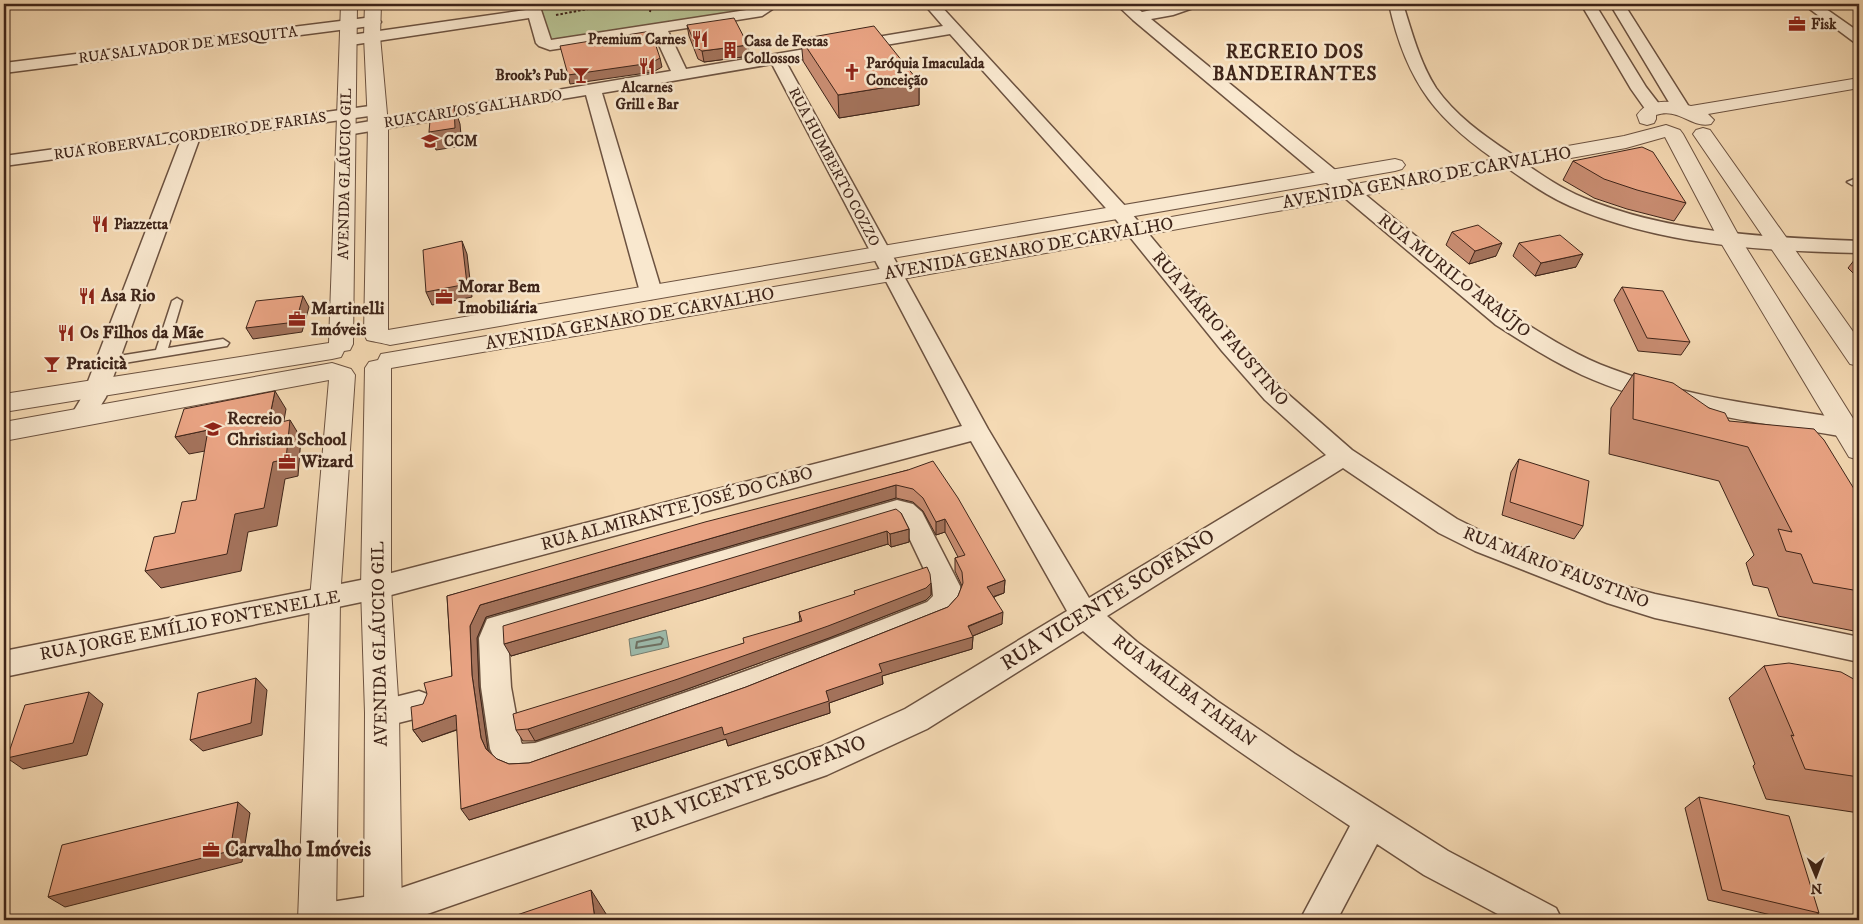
<svg xmlns="http://www.w3.org/2000/svg" width="1863" height="924" viewBox="0 0 1863 924" font-family="'IM FELL DW Pica',serif">
<style>
.green{fill:#b7c192;stroke:#7a7256}
.water{fill:#9dbbac;stroke:#777f71}
.lines{fill:none;stroke-linecap:round;stroke-linejoin:round}
.shore{stroke:#6e7062;stroke-width:2}
.service-casing{stroke:#6c5240;stroke-width:3}
.minor-casing{stroke:#6c5240;stroke-width:3}
.tertiary-casing{stroke:#6c5240;stroke-width:2}
.path{stroke:#3e2419;stroke-width:2;stroke-dasharray:2.5 2;stroke-linecap:butt}
.service{fill:#f9e8cf;fill-rule:evenodd}
.minor{fill:#f9e8cf;fill-rule:evenodd}
.tertiary{fill:#f9e8cf;fill-rule:evenodd}
.wall{fill:#c98d72;stroke:#3e2419;fill-rule:evenodd}
.shaded-wall{fill:#a4735c;stroke:#3e2419}
.building{fill:#eaa484;stroke:#3e2419;fill-rule:evenodd}
.labels{text-anchor:middle;dominant-baseline:central;stroke-width:5;stroke-linejoin:round;paint-order:stroke}
.far-poi-label{font-size:15px;font-weight:bold;fill:#3e2419;stroke:#f9e8cf;text-anchor:start}
.far-street-label{font-size:15px;fill:#3e2419;stroke:#f9e8cf}
.street-label{font-size:18px;fill:#3e2419;stroke:#f9e8cf}
.poi-label{font-size:18px;font-weight:bold;fill:#3e2419;stroke:#f9e8cf;text-anchor:start}
.far-district-label{font-size:19px;font-weight:bold;letter-spacing:1px;fill:#3e2419;stroke:#f9e8cf}
.near-street-label{font-size:21px;fill:#3e2419;stroke:#f9e8cf}
.near-poi-label{font-size:21px;font-weight:bold;fill:#3e2419;stroke:#f9e8cf;text-anchor:start}
</style>
<rect width="100%" height="100%" fill="#f6dbb5"/>
<filter id="stains"><feTurbulence type="fractalNoise" baseFrequency=".004" numOctaves="4"/><feColorMatrix values="0 0 0 0 .2 0 0 0 0 .09 0 0 0 0 .02 0 0 0 .5 -.17"/></filter>
<radialGradient id="worn" r=".72"><stop offset=".6" stop-color="#630" stop-opacity="0"/><stop offset="1" stop-color="#630" stop-opacity=".3"/></radialGradient>
<path class="green" d="M540,4H759L757,9L555,41L550,38Z"/>
<path class="water" d="M666,630L669,647L631,656L629,639Z"/>
<g class="lines">
<path class="shore" d="M660,637L663,639L661,644L636,648L637,642Z"/>
<g class="service-casing">
<path id="service" d="M1859,177V183L1852,185L1847,182Z
M177,298L182,301L168,348L223,339L229,343L227,346L106,366L102,365L100,362L102,359L106,358L156,350L172,301Z"/>
</g>
<g class="minor-casing">
<path id="minor" d="M525,4H539L551,40L753,9L759,6V4H773L774,8L762,16L668,31L686,69L943,26L924,4H939L1127,208L1238,341L1281,388L1352,450L1457,519L1493,537L1621,585L1655,594L1859,637V662L1655,618L1607,603L1475,551L1439,533L1343,468L1107,616L1137,642L1217,701L1295,754L1448,851L1556,908L1562,920H1509L1424,875L1377,844L1337,920H1300L1350,826C1258,765 1167,704 1083,631L927,729L827,775L410,920H313L319,908L331,902L383,894L820,747L905,709L1067,611L971,441L376,599L4,677V651L376,577L962,426L772,64L602,93L662,292L658,297L651,299L644,297L640,292L586,95L347,135L341,134L338,130L341,126L671,71L654,34L550,50L539,46L536,43L529,18L351,45L346,43L343,40L346,37L351,35L526,10ZM950,34L1113,216L1222,351L1265,400L1326,455L1089,598L988,429L786,62Z
M1116,4H1132L1142,12L1178,4H1198L1196,7L1173,15L1151,19L1512,315C1544,335 1576,356 1612,369C1687,398 1768,406 1846,419L1855,422L1858,428L1855,434L1846,437C1758,422 1664,412 1582,375C1552,361 1524,343 1496,325L1133,20Z
M1389,4H1403C1412,33 1420,63 1436,88C1455,115 1483,135 1510,153C1533,169 1557,187 1584,198C1671,234 1766,237 1859,241V253C1762,251 1660,245 1570,206C1547,196 1526,181 1506,167C1438,122 1407,85 1389,4Z
M1581,4H1595L1646,87L1663,109L1660,113H1648L1631,89Z
M1610,4H1624L1691,110L1688,114H1676Z
M1803,4H1819L1859,32V44L1854,42Z
M373,17L378,19L381,22L378,25L4,73V63Z
M370,106L376,107L379,111L376,115L199,140L106,397L90,423L82,425L74,423L70,417L82,397L180,142L4,166V156Z
M897,500L913,504L922,512L960,586C963,599 957,609 947,618L748,697L535,773L516,774L505,769L495,759L490,749L481,687L479,638L487,619ZM897,520L903,525L932,586L933,596L927,602C798,654 667,700 535,743L522,744L521,742L511,687L508,637Z
M419,691L430,695L434,705L430,715L382,727L371,723L367,713L371,703Z"/>
</g>
<g class="tertiary-casing">
<path id="tertiary" d="M341,4H357L353,344L350,350L344,351L341,357L332,359L4,412V394L329,343Z
M365,4H381L380,36L388,125V330L1395,159L1402,161L1405,165L1402,169L1395,171L390,345C382,343 376,342 367,340L364,334L368,125L364,36Z
M1859,78V88L1708,114L1714,120L1711,124C1692,129 1679,107 1656,115V119L1654,123L1647,125L1640,123L1637,115C1649,97 1672,101 1691,106Z
M1666,125L1680,130L1683,134L1740,238L1859,428V460L1849,457L1718,238L1665,137L1626,148L891,281L391,368V588L399,713L402,920H364L365,713L361,588L365,368L369,362L378,360L381,354L891,267L1624,136Z
M1703,128L1710,130L1859,340V366L1850,364L1693,134L1696,130Z
M332,363L351,369L355,375L340,599L336,920H298L310,599L329,380L4,441V422Z"/>
</g>
<path class="path" d="M646,4H658
M650,12L651,5
M556,15L593,8L634,4"/>
<use href="#service" class="service"/>
<use href="#minor" class="minor"/>
<use href="#tertiary" class="tertiary"/>
</g>
<path class="wall" d="M687,25L750,56L704,62L698,59L689,36Z
M801,39L919,82V105L839,118L803,61Z
M1573,161L1686,203L1674,221L1627,209L1594,198L1563,180Z
M1452,232L1496,256L1469,264L1446,245Z
M1519,243L1576,267L1535,276L1513,256Z
M1859,254V279L1848,268Z
M1622,287L1690,342L1681,355L1638,351L1614,300Z
M1634,373L1709,408L1729,421L1859,497V632L1778,616L1768,588L1753,585L1746,563L1754,555L1719,481L1609,454L1611,408Z
M1519,459L1583,526L1574,539L1502,515L1511,472Z
M908,470L1005,580L1004,593L994,597L1002,624L973,636L972,649L882,676L883,684L829,703L830,713L728,746L726,739L469,820L457,730L422,742L413,730L423,704L452,676L447,596ZM896,498L913,502L923,511L936,535L945,532L958,557L955,558V571L962,586L958,596L948,607L746,687L529,763L509,764L497,759L489,752L488,750L479,687L477,638L486,617Z
M901,513L909,529V542L891,547L888,544L706,599L511,656Z
M931,583V595L926,600L829,638L682,691L535,741H523L516,730L744,643L800,621L799,612Z
M1764,666L1859,682V813L1766,799L1753,766L1755,764L1729,698Z
M1699,797L1819,913L1806,920H1792L1708,900L1685,808Z"/>
<path class="shaded-wall" d="M748,45L750,56L704,62L702,51Z
M660,58L662,67L653,72L570,84L568,75Z
M919,82V105L839,118L838,95Z
M454,106L460,124L462,146L436,150L429,132Z
M462,241L467,254L472,297L432,305L426,292Z
M1502,243L1496,256L1469,264L1475,251Z
M1583,254L1576,267L1535,276L1541,263Z
M303,296L309,307L302,332L253,339L246,328Z
M275,391L286,409L280,443L268,425Z
M290,420L301,438L298,476L285,479L277,526L248,532L241,571L161,588L145,571L235,514L273,462Z
M208,430L221,448L189,454L175,437Z
M896,485V498L486,617L477,638L479,687L488,750L494,760L486,749L481,738L472,675L470,626L480,605Z
M945,519V532L936,535V522Z
M909,529V542L891,547L890,534Z
M887,531L888,544L706,599L511,656L504,644Z
M1005,580L1004,593L986,599L987,587Z
M931,583V595L926,600L829,638L682,691L535,741L528,729Z
M1003,612L1002,624L970,637H973L972,649L882,676L883,684L829,703L830,713L728,746L726,739L469,820L461,809L826,691L879,664Z
M256,678L267,690L262,735L203,751L190,740Z
M89,692L103,704L87,755L23,769L7,758Z
M456,715L464,727L422,742L413,730Z
M238,802L250,813L242,862L65,907L48,897Z
M591,890L608,917V920H595Z"/>
<path class="building" d="M734,18L748,45L702,51L697,48L687,25Z
M874,26L919,82L838,95L801,39Z
M651,31L660,58L651,63L568,75L560,46Z
M454,106L455,128L429,132L431,109Z
M1642,147L1653,152L1686,203L1637,190L1604,179L1573,161Z
M1478,225L1502,243L1475,251L1452,232Z
M1560,235L1583,254L1541,263L1519,243Z
M462,241L467,284L426,292L423,250Z
M1622,287L1663,291L1690,342L1647,338Z
M303,296L296,322L246,328L256,301Z
M1634,373L1673,383L1709,408L1725,413L1729,421L1814,429L1824,440L1859,497V591L1813,583L1801,554L1786,551L1778,529L1792,532L1748,447L1633,419Z
M275,391L268,425L290,420L286,459L273,462L264,508L235,514L227,554L145,571L154,537L175,533L182,502L196,500L208,430L175,437L184,409Z
M1519,459L1589,481L1583,526L1510,502Z
M933,461L958,498L1005,580L987,587L1003,612L968,626L973,637L879,664L882,672L826,691L829,701L724,735L722,727L461,809L456,715L413,730L411,707L423,704L427,694L424,683L452,676L447,596L705,522L908,470ZM896,485L913,489L923,498L936,522L945,519L965,555L955,558L962,572L963,583L958,596L948,607L746,687L529,763L509,764L497,759L486,749L481,738L472,675L470,626L480,605Z
M896,509L901,513L909,529L890,534L887,531L703,587L504,644L503,626Z
M927,567L930,574L931,583L926,588L828,626L678,679L528,729L516,730L513,714L744,643L743,638L802,621L799,612L855,594L854,591Z
M1789,663L1841,672L1859,682V777L1805,769L1791,735L1794,736L1764,666Z
M256,678L251,723L190,740L198,693Z
M89,692L73,743L7,758L25,705Z
M1699,797L1789,816L1819,913L1722,890Z
M238,802L230,851L48,897L62,845Z
M591,890L595,920H502Z"/>
<defs>
<g id="office-bare" transform="scale(1.35)"><path d="M-6-3h4V-5.5h4V-3h4V5H-6ZM-1-4.5V-3h2v-1.5ZM-6 0V1H6V0Z" fill="#8f2418" stroke="#f9e8cf" stroke-width="2.5" paint-order="stroke"/></g>
<g id="restaurant-bare" transform="scale(1.35)"><path d="M-5-6h1v4h1v-4h1v4h1v-4h1v5L-1.5 .5V6h-2V.5L-5-1ZM5-6V6H3V1.5H1.5Q1.5-4 5-6Z" fill="#8f2418" stroke="#f9e8cf" stroke-width="2.5" paint-order="stroke"/></g>
<g id="building-bare" transform="scale(1.35)"><path d="M-4-6H4V6H1V3H-1V6H-4ZM-2.5-4.3h1.7v1.8h-1.7ZM.8-4.3h1.7v1.8H.8ZM-2.5-1h1.7V.8h-1.7ZM.8-1h1.7V.8H.8Z" fill="#8f2418" stroke="#f9e8cf" stroke-width="2.5" paint-order="stroke"/></g>
<g id="church-bare" transform="scale(1.35)"><path d="M-1.2-6h2.4v3.5h3.3v2.4h-3.3V6h-2.4V-.1h-3.3v-2.4h3.3Z" fill="#8f2418" stroke="#f9e8cf" stroke-width="2.5" paint-order="stroke"/></g>
<g id="bar-bare" transform="scale(1.35)"><path d="M-6-5H6L.8 .8V4.5H3.5V6h-7V4.5H-.8V.8Z" fill="#8f2418" stroke="#f9e8cf" stroke-width="2.5" paint-order="stroke"/></g>
<g id="school-bare" transform="scale(1.35)"><path d="M0-5L7-2L0 1L-7-2ZM-4 1L0 2.5L4 1V4Q0 6-4 4Z" fill="#8f2418" stroke="#f9e8cf" stroke-width="2.5" paint-order="stroke"/></g>
</defs>
<g fill-rule="evenodd">
<use href="#office-bare" x="1797" y="24"/>
<use href="#restaurant-bare" x="700" y="39"/>
<use href="#building-bare" x="730" y="50"/>
<use href="#restaurant-bare" x="647" y="66"/>
<use href="#church-bare" x="852" y="72"/>
<use href="#bar-bare" x="581" y="75"/>
<use href="#school-bare" x="430" y="141"/>
<use href="#restaurant-bare" x="100" y="224"/>
<use href="#restaurant-bare" x="87" y="296"/>
<use href="#office-bare" x="444" y="297"/>
<use href="#office-bare" x="297" y="319"/>
<use href="#restaurant-bare" x="66" y="333"/>
<use href="#bar-bare" x="52" y="364"/>
<use href="#school-bare" x="213" y="429"/>
<use href="#office-bare" x="287" y="462"/>
<use href="#office-bare" x="211" y="850"/>
</g>
<g class="labels">
<g class="far-poi-label">
<text x="1811" y="24">Fisk</text>
<text x="686" y="39" text-anchor="end">Premium Carnes</text>
<text x="744" y="41">Casa de Festas<tspan x="744" dy="17">Collossos</tspan></text>
<text x="866" y="63">Paróquia Imaculada<tspan x="866" dy="17">Conceição</tspan></text>
<text x="567" y="75" text-anchor="end">Brook's Pub</text>
<text x="647" y="87" text-anchor="middle">Alcarnes<tspan x="647" dy="17">Grill e Bar</tspan></text>
<text x="444" y="141">CCM</text>
<text x="114" y="224">Piazzetta</text>
</g>
<g class="far-street-label">
<text transform="translate(188 45) rotate(-7)">RUA SALVADOR DE MESQUITA</text>
<text transform="translate(473 109) rotate(-9)">RUA CARLOS GALHARDO</text>
<text transform="translate(190 136) rotate(-8)">RUA ROBERVAL CORDEIRO DE FARIAS</text>
<text transform="translate(834 167) rotate(62)">RUA HUMBERTO COZZO</text>
<text transform="translate(345 174) rotate(-89)">AVENIDA GLÁUCIO GIL</text>
</g>
<g class="street-label">
<text transform="translate(1427 178) rotate(-10)">AVENIDA GENARO DE CARVALHO</text>
<text transform="translate(1029 249) rotate(-10)">AVENIDA GENARO DE CARVALHO</text>
<text transform="translate(1454 276) rotate(38)">RUA MURILO ARAÚJO</text>
<text transform="translate(630 319) rotate(-10)">AVENIDA GENARO DE CARVALHO</text>
<text transform="translate(1220 329) rotate(49)">RUA MÁRIO FAUSTINO</text>
<text transform="translate(677 509) rotate(-15)">RUA ALMIRANTE JOSÉ DO CABO</text>
<text transform="translate(1556 568) rotate(21)">RUA MÁRIO FAUSTINO</text>
<text transform="translate(190 626) rotate(-11)">RUA JORGE EMÍLIO FONTENELLE</text>
<text transform="translate(380 644) rotate(-91)">AVENIDA GLÁUCIO GIL</text>
<text transform="translate(1184 691) rotate(37)">RUA MALBA TAHAN</text>
</g>
<g class="poi-label">
<text x="458" y="287">Morar Bem<tspan x="458" dy="21">Imobiliária</tspan></text>
<text x="101" y="296">Asa Rio</text>
<text x="311" y="309">Martinelli<tspan x="311" dy="21">Imóveis</tspan></text>
<text x="80" y="333">Os Filhos da Mãe</text>
<text x="66" y="364">Praticità</text>
<text x="227" y="419">Recreio<tspan x="227" dy="21">Christian School</tspan></text>
<text x="301" y="462">Wizard</text>
</g>
<g class="far-district-label">
<text x="1295" y="52">RECREIO DOS<tspan x="1295" dy="22">BANDEIRANTES</tspan></text>
</g>
<g class="near-street-label">
<text transform="translate(1108 600) rotate(-32)">RUA VICENTE SCOFANO</text>
<text transform="translate(749 784) rotate(-20)">RUA VICENTE SCOFANO</text>
</g>
<g class="near-poi-label">
<text x="225" y="850">Carvalho Imóveis</text>
</g>
</g>
<rect width="1863" height="924" fill="none" stroke="#f6dbb5" stroke-width="20"/>
<rect x="5" y="5" width="1853" height="914" fill="none" stroke="#3e2419" stroke-width="2.5"/>
<rect x="10" y="10" width="1843" height="904" fill="none" stroke="#3e2419"/>
<g transform="translate(1816 876) rotate(179)" stroke="#f9e8cf" stroke-width="4" paint-order="stroke">
<path d="M0-4L9 19L0 12L-9 19Z" fill="#3e2419"/>
<text y="-8" font-size="14" font-weight="bold" text-anchor="middle" fill="#3e2419">N</text>
</g>
<rect width="100%" height="100%" filter="url(#stains)"/>
<rect width="100%" height="100%" fill="url(#worn)"/>
</svg>
